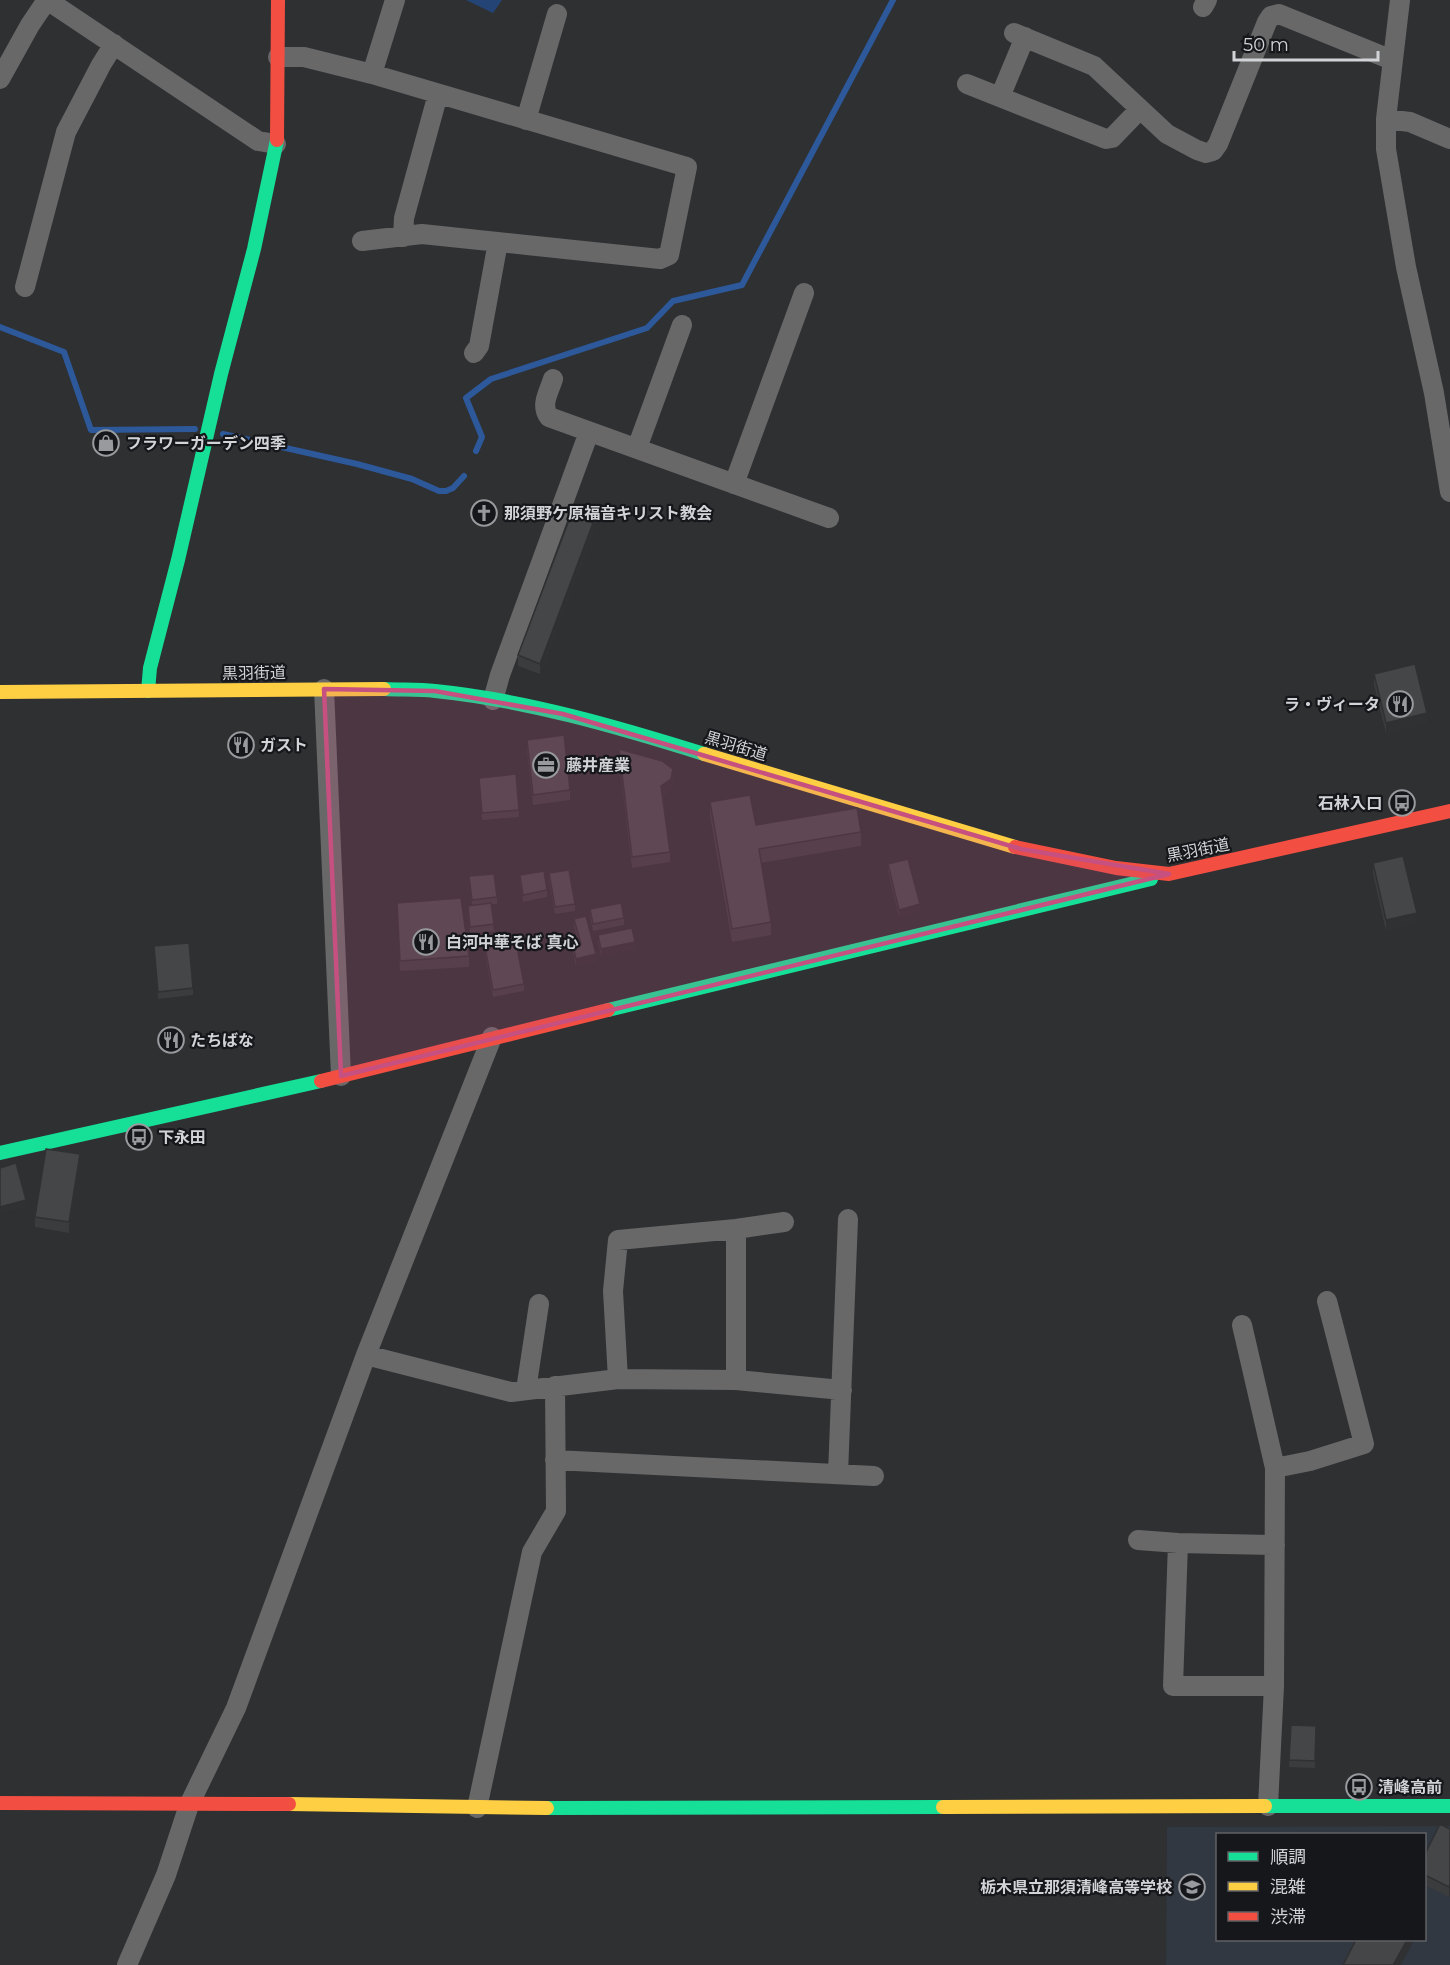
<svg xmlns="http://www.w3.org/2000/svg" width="1450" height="1965" viewBox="0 0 1450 1965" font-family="Montserrat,'Noto Sans JP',sans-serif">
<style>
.built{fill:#313841;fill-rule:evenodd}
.forest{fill:url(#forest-firs)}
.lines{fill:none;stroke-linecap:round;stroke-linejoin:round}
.stream{stroke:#2d589a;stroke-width:6}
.street{stroke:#686869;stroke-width:20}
.fast{stroke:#16e098;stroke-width:14}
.slow{stroke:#ffcf43;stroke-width:14}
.jam{stroke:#f24e42;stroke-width:14}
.wall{fill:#3b3c3e}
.shaded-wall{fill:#303132}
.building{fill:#454648;stroke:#303132;stroke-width:1.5}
.marked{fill:#c65080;fill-opacity:0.2;stroke:#c65080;stroke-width:4.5;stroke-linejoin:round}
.labels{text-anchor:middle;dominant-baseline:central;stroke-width:4.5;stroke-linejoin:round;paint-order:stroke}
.poi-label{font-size:16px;font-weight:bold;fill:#d1d3d7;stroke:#16171a;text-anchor:start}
.street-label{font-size:16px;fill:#d1d3d7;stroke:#16171a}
</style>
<defs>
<pattern id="forest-firs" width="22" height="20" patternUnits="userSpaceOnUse" patternTransform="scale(1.5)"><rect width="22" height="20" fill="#234475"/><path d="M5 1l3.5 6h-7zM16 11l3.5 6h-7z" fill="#425e88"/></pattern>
</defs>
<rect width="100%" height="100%" fill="#2e3032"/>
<path class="built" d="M1450,1826V1965H1166L1167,1827ZM1218,1834H1424V1940H1218Z"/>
<path class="forest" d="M466,0H502L493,13Z"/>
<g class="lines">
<path class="stream" d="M0,327L64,352L91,430L195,429
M223,434L357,464L412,479L439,491H446L453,488L464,476
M476,451L482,437L466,398L491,379L647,328L673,301L742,285L893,0"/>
<path class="street" d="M1400,0L1386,119V149L1406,267L1434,393L1450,492
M1203,7L1207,0
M1014,33L1094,66L1167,134L1197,150L1206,153L1213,151L1218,144L1267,22L1271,16L1279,14L1392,60
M278,57H304L372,74L687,167L669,255L660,259L422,234L362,241
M372,74L395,0
M0,79L30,25L47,0L258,141L276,144
M967,84L1106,139L1112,138L1140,109
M1000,97L1025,37
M1386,119L1410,122L1450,139
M526,120L557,14
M403,237L404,218L438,94
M25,287L66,132L101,65L114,44
M474,353L479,346L498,242
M553,379C549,392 540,405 549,417L829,518
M637,448L682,325
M734,484L804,293
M324,689L341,1076
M493,700L500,675L589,432
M1242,1325L1275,1468L1274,1686L1268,1806
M366,1355L511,1392L618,1379L736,1380V1229
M618,1379L613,1291L618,1240L736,1229L784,1222
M736,1380L842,1390
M526,1390L539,1304
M555,1460L874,1476
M1275,1468L1310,1461L1364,1444L1327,1301
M838,1474L848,1219
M1138,1540L1178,1543L1275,1545
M1178,1543L1173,1686H1274
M477,1808L532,1552L556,1511L555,1386
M127,1965L166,1875L189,1805L236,1708L366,1355L492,1037"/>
<path class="fast" d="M384,689C401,690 418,689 435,691C525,700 618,727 704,754
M148,691L150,668L178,560L221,374L254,249L277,140
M608,1010L1151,879
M0,1153L321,1081
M1265,1806H1450
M547,1808L943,1807"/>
<path class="slow" d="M0,692L384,689
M704,754L1015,847
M289,1804L547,1808
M943,1807L1265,1806"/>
<path class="jam" d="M277,140L278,0
M1015,847L1116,868L1169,874L1450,811
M321,1081L608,1010
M0,1803L289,1804"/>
</g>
<path class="wall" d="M593,534L540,674L518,666V655Z
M1374,674L1427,723L1386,733L1374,685Z
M527,740L570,790V800L533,805L527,751Z
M619,749L673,779L671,789L663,796L670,852V862L632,868L619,759Z
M479,778L519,810V817L482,820Z
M710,802L756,825L861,832V846L761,863L771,922V935L732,942L710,816Z
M1373,863L1417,923L1386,931L1373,874Z
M888,864L920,911L899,917L888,871Z
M549,873L575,904V911L555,914L549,880Z
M520,875L547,890V897L523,902L520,882Z
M469,876L497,897V904H491L494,931L470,934L468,913V906L472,905Z
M397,903L469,956V967L400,971Z
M590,909L624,918V925L593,931L590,916Z
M574,919L596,961L576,966L573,953V946L579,944L574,926Z
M598,935L635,949L601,956L598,942Z
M154,946L193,988V995L158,999Z
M485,947L524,984V991L493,997L485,954Z
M80,1165L69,1233L35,1227V1217Z
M1291,1725L1316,1726L1315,1768L1289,1767Z
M1450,1829V1895L1449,1897L1425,1885V1854Z"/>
<path class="shaded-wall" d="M593,523V534L540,674V664Z
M1427,713V723L1386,733V723Z
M673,769V779L671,789L661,797V786Z
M920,904V911L899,917V910Z
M1417,913V923L1386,931V920Z
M635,942V949L601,956V949Z
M596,954V961L576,966V959Z
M80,1154V1165L69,1233V1222Z
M26,1200V1207L0,1214V1207Z
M1450,1884V1895L1449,1897V1887Z
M1407,1940H1414L1401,1965H1393Z"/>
<path class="building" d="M571,515L593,523L540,664L518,655Z
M1415,664L1427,713L1386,723L1374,674Z
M564,735L570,790L533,795L527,740Z
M619,749L662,761L673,769L671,779L661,786L670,852L632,857Z
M516,774L519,810L482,813L479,778Z
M750,795L756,825L857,808L861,832L759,849L771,922L732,929L710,802Z
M1403,856L1417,913L1386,920L1373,863Z
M908,859L920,904L899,910L888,864Z
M569,870L575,904L555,907L549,873Z
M544,871L547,890L523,895L520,875Z
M494,874L497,897L472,900L469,876Z
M461,898L469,956L400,961L397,903Z
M491,903L494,924L470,927L468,906Z
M621,903L624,918L593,924L590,909Z
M586,916L596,954L576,959L573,946L581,944L574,919Z
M632,928L635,942L601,949L598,935Z
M516,942L524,984L493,990L485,947Z
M189,943L193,988L158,992L154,946Z
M46,1149L80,1154L69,1222L35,1217Z
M16,1163L26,1200L0,1207V1168Z
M1291,1725L1316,1726L1315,1761L1289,1760Z
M1440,1824L1450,1829V1884L1449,1887L1425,1875V1854Z
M1356,1940H1407L1393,1965H1343Z"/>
<path class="marked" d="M324,689L435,691L563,714L1021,849L1169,874L341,1076Z"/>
<defs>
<g id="shop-ring" transform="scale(1.35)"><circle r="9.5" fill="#16171a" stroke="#989a9d" stroke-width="1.5"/><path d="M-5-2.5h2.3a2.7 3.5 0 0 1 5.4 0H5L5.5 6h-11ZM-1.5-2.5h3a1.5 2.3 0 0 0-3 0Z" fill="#989a9d"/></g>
<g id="church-ring" transform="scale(1.35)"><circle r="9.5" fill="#16171a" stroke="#989a9d" stroke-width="1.5"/><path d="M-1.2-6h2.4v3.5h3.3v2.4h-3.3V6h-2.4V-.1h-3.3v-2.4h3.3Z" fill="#989a9d"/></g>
<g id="restaurant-ring" transform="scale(1.35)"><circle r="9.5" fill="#16171a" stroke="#989a9d" stroke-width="1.5"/><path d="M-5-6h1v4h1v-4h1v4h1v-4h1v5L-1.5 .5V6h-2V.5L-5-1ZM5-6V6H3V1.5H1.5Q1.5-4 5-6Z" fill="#989a9d"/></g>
<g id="office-ring" transform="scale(1.35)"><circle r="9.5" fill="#16171a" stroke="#989a9d" stroke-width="1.5"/><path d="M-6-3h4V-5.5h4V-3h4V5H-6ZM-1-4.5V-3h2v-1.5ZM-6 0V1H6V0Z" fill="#989a9d"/></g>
<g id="bus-ring" transform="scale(1.35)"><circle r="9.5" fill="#16171a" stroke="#989a9d" stroke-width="1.5"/><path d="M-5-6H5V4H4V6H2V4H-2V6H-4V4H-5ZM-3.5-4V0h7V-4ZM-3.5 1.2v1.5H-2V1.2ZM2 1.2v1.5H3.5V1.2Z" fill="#989a9d"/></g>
<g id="school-ring" transform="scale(1.35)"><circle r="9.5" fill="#16171a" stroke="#989a9d" stroke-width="1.5"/><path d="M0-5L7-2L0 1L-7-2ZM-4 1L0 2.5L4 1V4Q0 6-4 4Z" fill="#989a9d"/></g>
</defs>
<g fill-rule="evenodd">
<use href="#shop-ring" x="106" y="443"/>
<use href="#church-ring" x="484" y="513"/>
<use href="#restaurant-ring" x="1400" y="704"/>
<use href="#restaurant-ring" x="241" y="745"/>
<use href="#office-ring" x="546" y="765"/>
<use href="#bus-ring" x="1402" y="803"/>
<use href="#restaurant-ring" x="426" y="942"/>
<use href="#restaurant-ring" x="171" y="1040"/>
<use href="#bus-ring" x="139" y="1137"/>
<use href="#bus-ring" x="1359" y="1787"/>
<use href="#school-ring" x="1192" y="1887"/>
</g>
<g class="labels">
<g class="poi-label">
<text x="126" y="443">フラワーガーデン四季</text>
<text x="504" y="513">那須野ケ原福音キリスト教会</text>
<text x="1380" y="704" text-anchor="end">ラ・ヴィータ</text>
<text x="260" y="745">ガスト</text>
<text x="566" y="765">藤井産業</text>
<text x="1382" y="803" text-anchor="end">石林入口</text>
<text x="446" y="942">白河中華そば 真心</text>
<text x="190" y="1040">たちばな</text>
<text x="158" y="1137">下永田</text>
<text x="1378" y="1787">清峰高前</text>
<text x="1172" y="1887" text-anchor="end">栃木県立那須清峰高等学校</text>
</g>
<g class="street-label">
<text transform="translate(254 673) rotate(-1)">黒羽街道</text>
<text transform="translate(736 746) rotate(17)">黒羽街道</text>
<text transform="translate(1198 850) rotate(-11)">黒羽街道</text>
</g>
</g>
<rect x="1216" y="1833" width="210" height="108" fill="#16171a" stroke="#616266" stroke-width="1.5"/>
<rect x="1228" y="1852" width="30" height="9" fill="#16e098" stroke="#616266" stroke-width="1.5"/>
<text x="1270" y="1863" font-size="18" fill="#d1d3d7">順調</text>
<rect x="1228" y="1882" width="30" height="9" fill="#ffcf43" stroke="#616266" stroke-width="1.5"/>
<text x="1270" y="1893" font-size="18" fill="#d1d3d7">混雑</text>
<rect x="1228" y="1912" width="30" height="9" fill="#f24e42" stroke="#616266" stroke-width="1.5"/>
<text x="1270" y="1923" font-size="18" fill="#d1d3d7">渋滞</text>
<path d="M1234 51v9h144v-9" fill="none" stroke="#d1d3d7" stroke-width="3"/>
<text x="1243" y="51" font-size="18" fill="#d1d3d7" stroke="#16171a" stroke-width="4.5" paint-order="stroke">50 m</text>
</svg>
